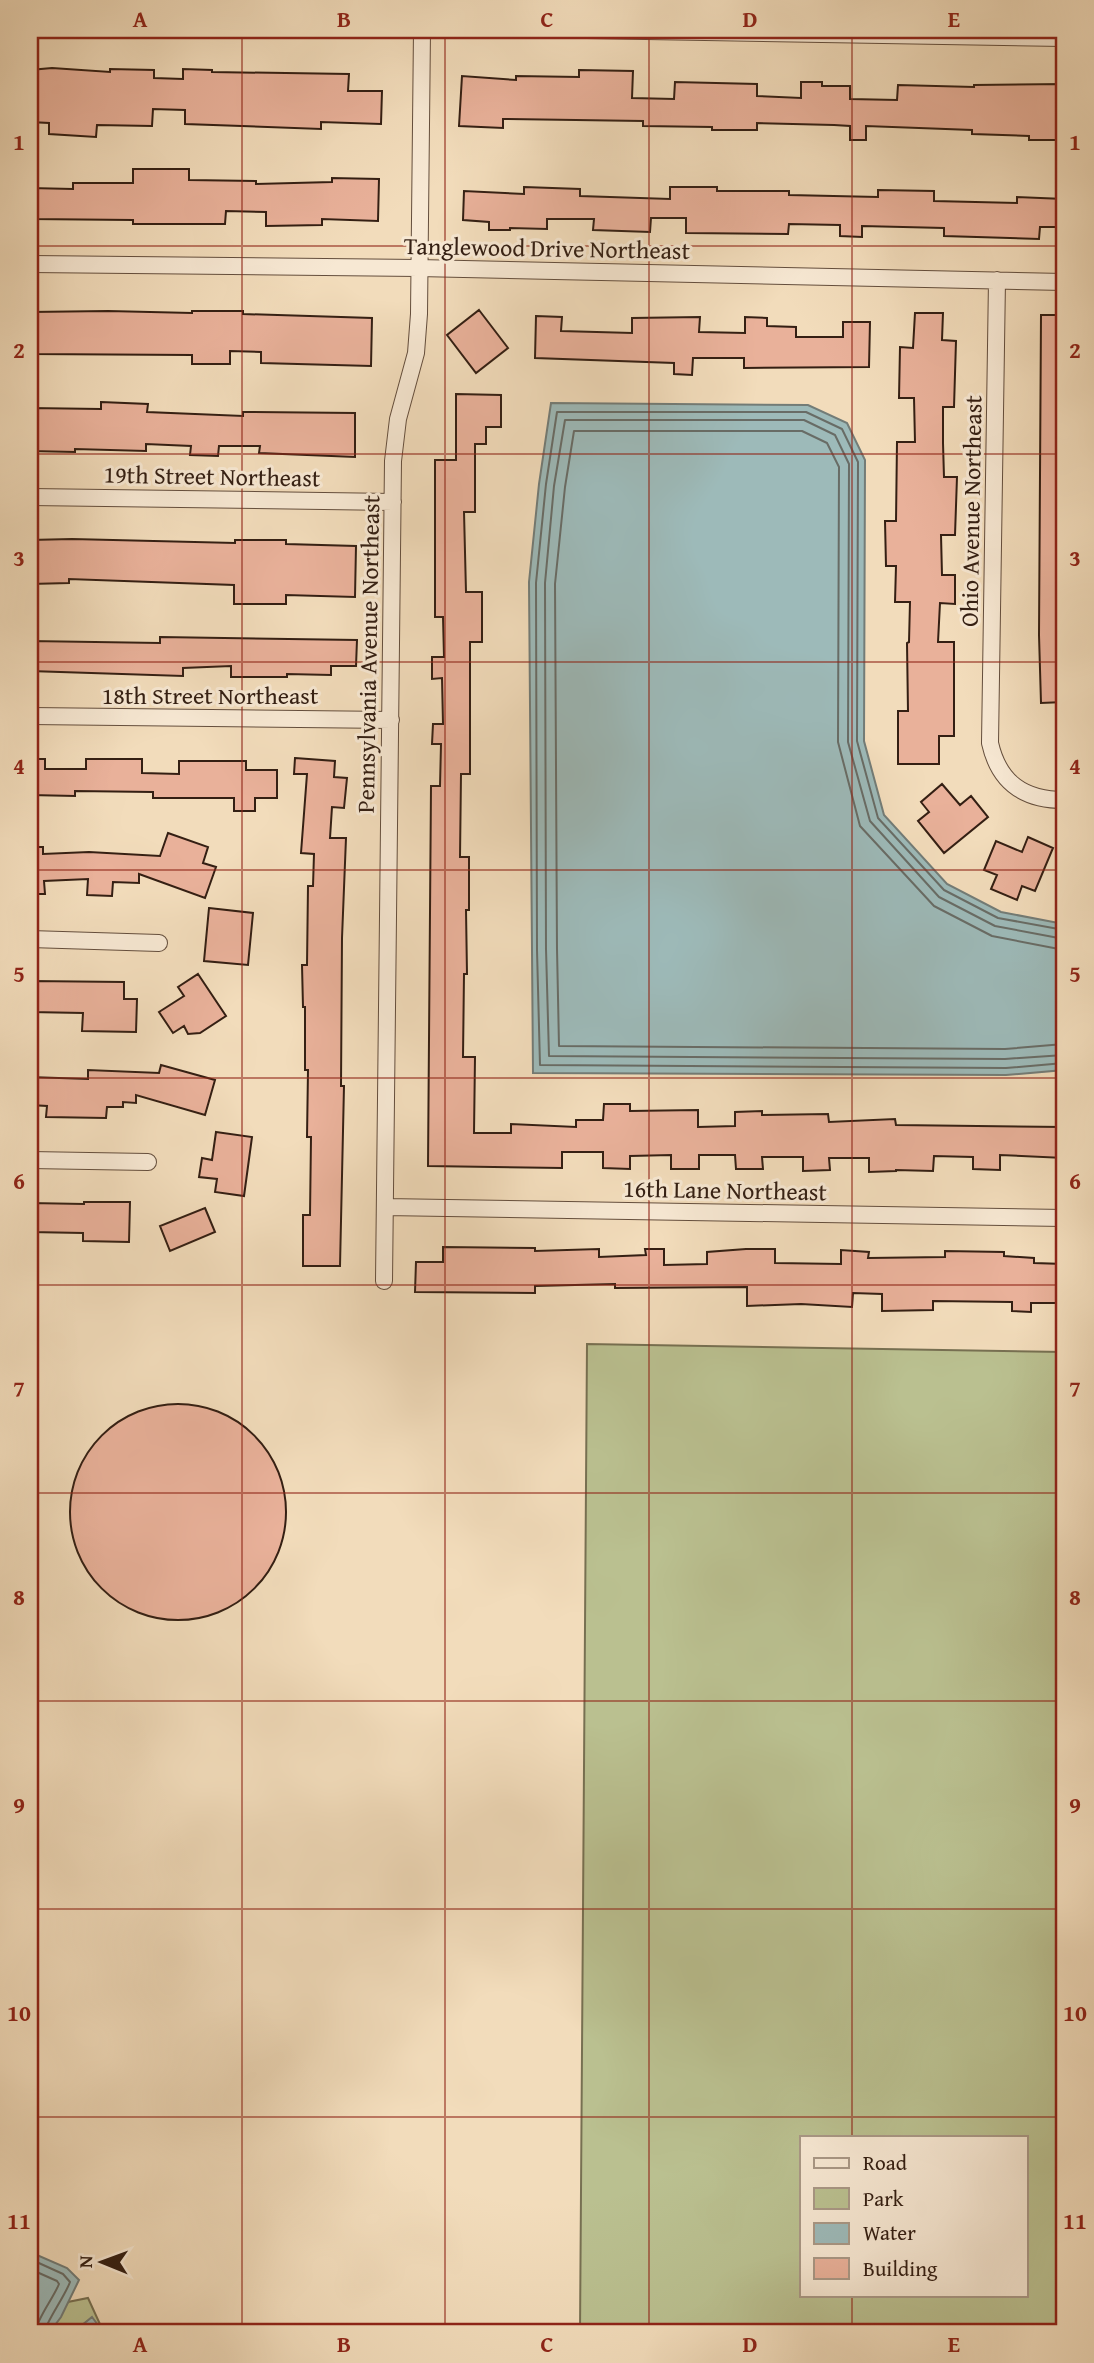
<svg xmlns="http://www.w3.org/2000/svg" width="1094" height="2363" viewBox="0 0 1094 2363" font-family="'Gentium Book Plus',serif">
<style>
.green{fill:#bac090;stroke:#777052;stroke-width:2;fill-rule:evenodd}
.water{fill:#9dbab9;stroke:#737c77;stroke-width:2}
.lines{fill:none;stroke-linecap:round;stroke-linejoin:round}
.shore{stroke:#686c66;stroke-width:2}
.building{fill:#e9b19a;stroke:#341f13;stroke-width:2}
.street-casing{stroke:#644e3d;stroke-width:18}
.street{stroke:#f7e8d3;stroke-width:16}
.grid{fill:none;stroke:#8f2418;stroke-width:2;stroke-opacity:0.55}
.labels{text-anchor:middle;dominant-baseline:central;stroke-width:6;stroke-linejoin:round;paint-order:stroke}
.street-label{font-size:24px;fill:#341f13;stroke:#f7e8d3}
.neatline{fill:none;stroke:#8f2418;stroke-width:2.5}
.grid-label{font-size:23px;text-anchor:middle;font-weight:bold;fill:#8f2418}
</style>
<rect width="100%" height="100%" fill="#f2dcbb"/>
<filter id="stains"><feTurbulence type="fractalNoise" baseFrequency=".00286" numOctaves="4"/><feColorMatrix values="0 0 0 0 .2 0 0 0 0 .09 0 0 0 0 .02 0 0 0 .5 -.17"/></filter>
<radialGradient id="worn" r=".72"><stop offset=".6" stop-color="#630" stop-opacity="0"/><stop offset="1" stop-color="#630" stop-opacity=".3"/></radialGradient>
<path class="green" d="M587,1344L1064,1352V2333H580ZM802,2137H1026V2295H802Z
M88,2298L104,2333L92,2318L81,2326L77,2333H49L68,2302Z"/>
<path class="water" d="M551,403L808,405L847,423L865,460L864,741L884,815L947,884L1001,912L1064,924V1070L1006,1075L533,1073L529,582L539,484Z
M30,2252L67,2268L79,2280L61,2317L49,2333H30Z
M92,2317L104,2333H77L81,2326Z"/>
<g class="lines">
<path class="shore" d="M1064,930L998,918L944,890L878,818L857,741L858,462L842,429L806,412H557L546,484L536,583L537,950L540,1065L1006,1068L1064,1063
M1064,939L995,926L939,897L870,821L848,742L849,464L835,435L804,420H565L554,486L545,583L546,949L549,1056L1005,1059L1064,1055
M1064,950L992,936L934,906L860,826L838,742L839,467L827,443L802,431H574L565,487L555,584L557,949L559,1046L1005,1049L1064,1044
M30,2259L63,2274L70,2282C65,2296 46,2322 44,2333
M30,2269L57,2281L59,2284C53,2299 37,2318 35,2333"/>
</g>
<path class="building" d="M52,68L110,72V69L154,70V78L183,79V69L212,70V72L349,74L348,91H382L381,124L321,122V129L185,124V110L153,109L152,126L97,125L96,137L49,134V123L30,122V70Z
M579,70L633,71L632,98L674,99L675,82L757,84V96L801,98V82H822V86H850V99L897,100L898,85L974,87V85L1064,84V140H1029V136L972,134V130L866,126V140H850V126L834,125L757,123V130H712V127L643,126V121L503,119V128L459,126L462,76L516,80V76L579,77Z
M133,169H189V180L256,181V184L332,182V178L379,179L378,221L322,219V225L266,226V212L226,211L225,224H133V220L30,219V188L73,189V183H133Z
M524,187L580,189V196L670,199V187H717V191H789V195L878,197V190L934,191V201L1017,203V197L1064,199V227H1040L1039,239L944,236V228L862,226V237L840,236V225L789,224L788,234L686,233V218H651L650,232L593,230L594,219H547V229L510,228V230H489V222L463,220L464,191L524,194Z
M479,310L508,348L476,373L447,335Z
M108,311L192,313V311H243V314L372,318L371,366L261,363V352L230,351V364H192V355L30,354V312Z
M915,313H943L942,340L956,341L954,407H943V443L944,477H957L955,535H941L942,575H955V604L940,603L938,642H954V736H939V764H898V711H908L907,643L909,642L910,602H895L896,566H886L885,521H896L897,442H915L914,398H899L900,347L913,348Z
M1041,315H1064V702L1041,703L1039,635Z
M536,316L562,317L561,331L632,333V318L700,317L699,332L745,333V317L767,318V326L796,327V337H843V322H870L869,367L744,368V358H693L692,375L674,374V363L535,358Z
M456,394L501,395V427H486V444H475V512H464L466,592H482V642H470V774H461L460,857H469V910H466L467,974H464L463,1057H475L474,1133H511V1124L576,1127V1120H603L604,1104H630V1111L698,1110V1127L735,1126V1112L762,1111V1115L828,1114L829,1122L895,1119L896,1125L1064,1127V1158L1000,1155V1170L973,1169V1157L934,1156L933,1171L896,1170V1171L869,1172V1158H829L830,1170L803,1171V1157H762L763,1169H736L735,1155H699V1169H671V1155L630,1156V1169L603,1168V1152H562V1168L428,1166L431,786H440L441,744H432L433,724H443L442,678L432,679V657H444L443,617H435V460H456Z
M101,402L148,404L147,412L243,416V412L355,413V457L259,453L260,446H219L218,456L190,455L191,446L146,444V451L75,449V452L30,451V408L101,409Z
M72,539L235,543V540H286V544L356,546L355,597L286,595V604H234V585L69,579V583L30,584V540Z
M160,637L357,640L356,666H331V675L287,674V677H231V666L183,668V676L30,671V641L160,643Z
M295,758L335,761L334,777L347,778L344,808L332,807L330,838H346L342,938L341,1086H344L340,1266H303V1215H310L311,1137H307L308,1070H305V1007H303L302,965H307L308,886H313L314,854L301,853L307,774H294Z
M30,759H45V769H86V759H142V773L179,774V761H246V770H277V798H255V811H234V798H153V792L75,791V796L30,795Z
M942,784L960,805L971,796L988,817L944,853L918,821L929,812L921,802Z
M168,833L208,847L203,863L216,867L205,898L139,874V883L113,882L112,896L87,895L88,879L44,881L45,894H30V847H43V854L89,852L160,856Z
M1028,837L1053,848L1035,891L1022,886L1017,900L991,889L997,875L984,870L996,841L1022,852Z
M209,908L253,913L248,965L204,961Z
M198,974L226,1016L200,1033L188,1034L184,1026L173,1033L159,1012L184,996L178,987Z
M30,981L124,982V999H137L136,1032L82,1031L83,1013L30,1012Z
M161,1065L215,1080L205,1115L136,1095V1103L123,1102V1107H107L106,1118L46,1117L47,1106L30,1105V1077L88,1079V1070L159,1073Z
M216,1132L252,1137L244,1196L215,1192L217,1179L199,1177L202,1158L212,1160Z
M84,1202H130L129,1242L83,1241V1233L30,1232V1203L84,1204Z
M205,1208L215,1232L170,1251L160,1226Z
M443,1247L535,1248V1251L599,1249V1257L646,1255L645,1249H664V1265L707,1264V1252L746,1249H775V1263L841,1264V1250L869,1252L868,1258L945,1257V1251L1004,1252V1256L1034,1258V1263L1064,1264V1303H1031V1312L1012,1311V1302L933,1301V1310L882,1311V1294L853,1293L852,1307L801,1304L747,1306V1287L615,1288V1284L535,1286V1293L415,1292L416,1262H443Z
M70 1512a108 108 0 1 1 216 0a108 108 0 1 1-216 0Z"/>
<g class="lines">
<g class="street-casing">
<path id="street" d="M587,30L1064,38
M30,264L418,268L1064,282
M997,280L990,743C999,783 1024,800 1064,800
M30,497L393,502
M30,716L391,720
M30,939L159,943
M30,1160L148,1162
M385,1207L1064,1218
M384,1281L393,461L398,419L416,353L419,314L422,30"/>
</g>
<use href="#street" class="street"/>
</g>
<path class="grid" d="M242,30V2333M445,30V2333M649,30V2333M852,30V2137M30,246H1064M30,454H1064M30,662H1064M30,870H1064M30,1078H1064M30,1285H1064M30,1493H1064M30,1701H1064M30,1909H1064M30,2117H1064M852,2295V2333"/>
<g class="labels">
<g class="street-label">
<text transform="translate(547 248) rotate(1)">Tanglewood Drive Northeast</text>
<text transform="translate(212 476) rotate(1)">19th Street Northeast</text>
<text transform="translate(971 511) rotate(-89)">Ohio Avenue Northeast</text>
<text transform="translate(368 654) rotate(-89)">Pennsylvania Avenue Northeast</text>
<text x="210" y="695">18th Street Northeast</text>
<text transform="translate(725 1190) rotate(1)">16th Lane Northeast</text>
</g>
</g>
<rect width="1094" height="2363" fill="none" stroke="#f2dcbb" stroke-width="77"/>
<rect x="800" y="2136" width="228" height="161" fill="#f7e8d3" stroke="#a99886" stroke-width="2"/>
<rect x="814" y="2158" width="35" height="10" fill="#f7e8d3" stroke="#a99886" stroke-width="2"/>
<text x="863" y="2170" font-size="21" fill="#341f13">Road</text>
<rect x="814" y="2188" width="35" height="21" fill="#bac090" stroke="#a99886" stroke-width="2"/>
<text x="863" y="2206" font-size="21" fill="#341f13">Park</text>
<rect x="814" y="2223" width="35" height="21" fill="#9dbab9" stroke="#a99886" stroke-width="2"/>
<text x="863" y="2240" font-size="21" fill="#341f13">Water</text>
<rect x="814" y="2258" width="35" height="21" fill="#e9b19a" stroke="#a99886" stroke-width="2"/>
<text x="863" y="2276" font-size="21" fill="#341f13">Building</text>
<g transform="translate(102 2262) rotate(271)" stroke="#f7e8d3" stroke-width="5" paint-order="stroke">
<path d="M0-5L12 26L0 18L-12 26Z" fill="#341f13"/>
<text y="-10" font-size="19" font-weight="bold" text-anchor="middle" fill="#341f13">N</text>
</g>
<rect x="38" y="38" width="1018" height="2286" class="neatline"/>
<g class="grid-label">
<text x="140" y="27">A</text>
<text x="344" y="27">B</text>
<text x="547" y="27">C</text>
<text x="750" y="27">D</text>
<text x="954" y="27">E</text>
<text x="19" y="150">1</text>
<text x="1075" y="150">1</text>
<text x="19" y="358">2</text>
<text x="1075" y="358">2</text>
<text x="19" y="566">3</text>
<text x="1075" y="566">3</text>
<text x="19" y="774">4</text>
<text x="1075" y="774">4</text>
<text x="19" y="982">5</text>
<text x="1075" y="982">5</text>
<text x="19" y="1189">6</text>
<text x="1075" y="1189">6</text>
<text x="19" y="1397">7</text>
<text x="1075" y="1397">7</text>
<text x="19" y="1605">8</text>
<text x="1075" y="1605">8</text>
<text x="19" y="1813">9</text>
<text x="1075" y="1813">9</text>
<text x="19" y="2021">10</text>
<text x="1075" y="2021">10</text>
<text x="19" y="2229">11</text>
<text x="1075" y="2229">11</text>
<text x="140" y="2352">A</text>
<text x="344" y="2352">B</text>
<text x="547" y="2352">C</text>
<text x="750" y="2352">D</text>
<text x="954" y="2352">E</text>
</g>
<rect width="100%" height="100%" filter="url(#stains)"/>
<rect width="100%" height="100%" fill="url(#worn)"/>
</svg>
